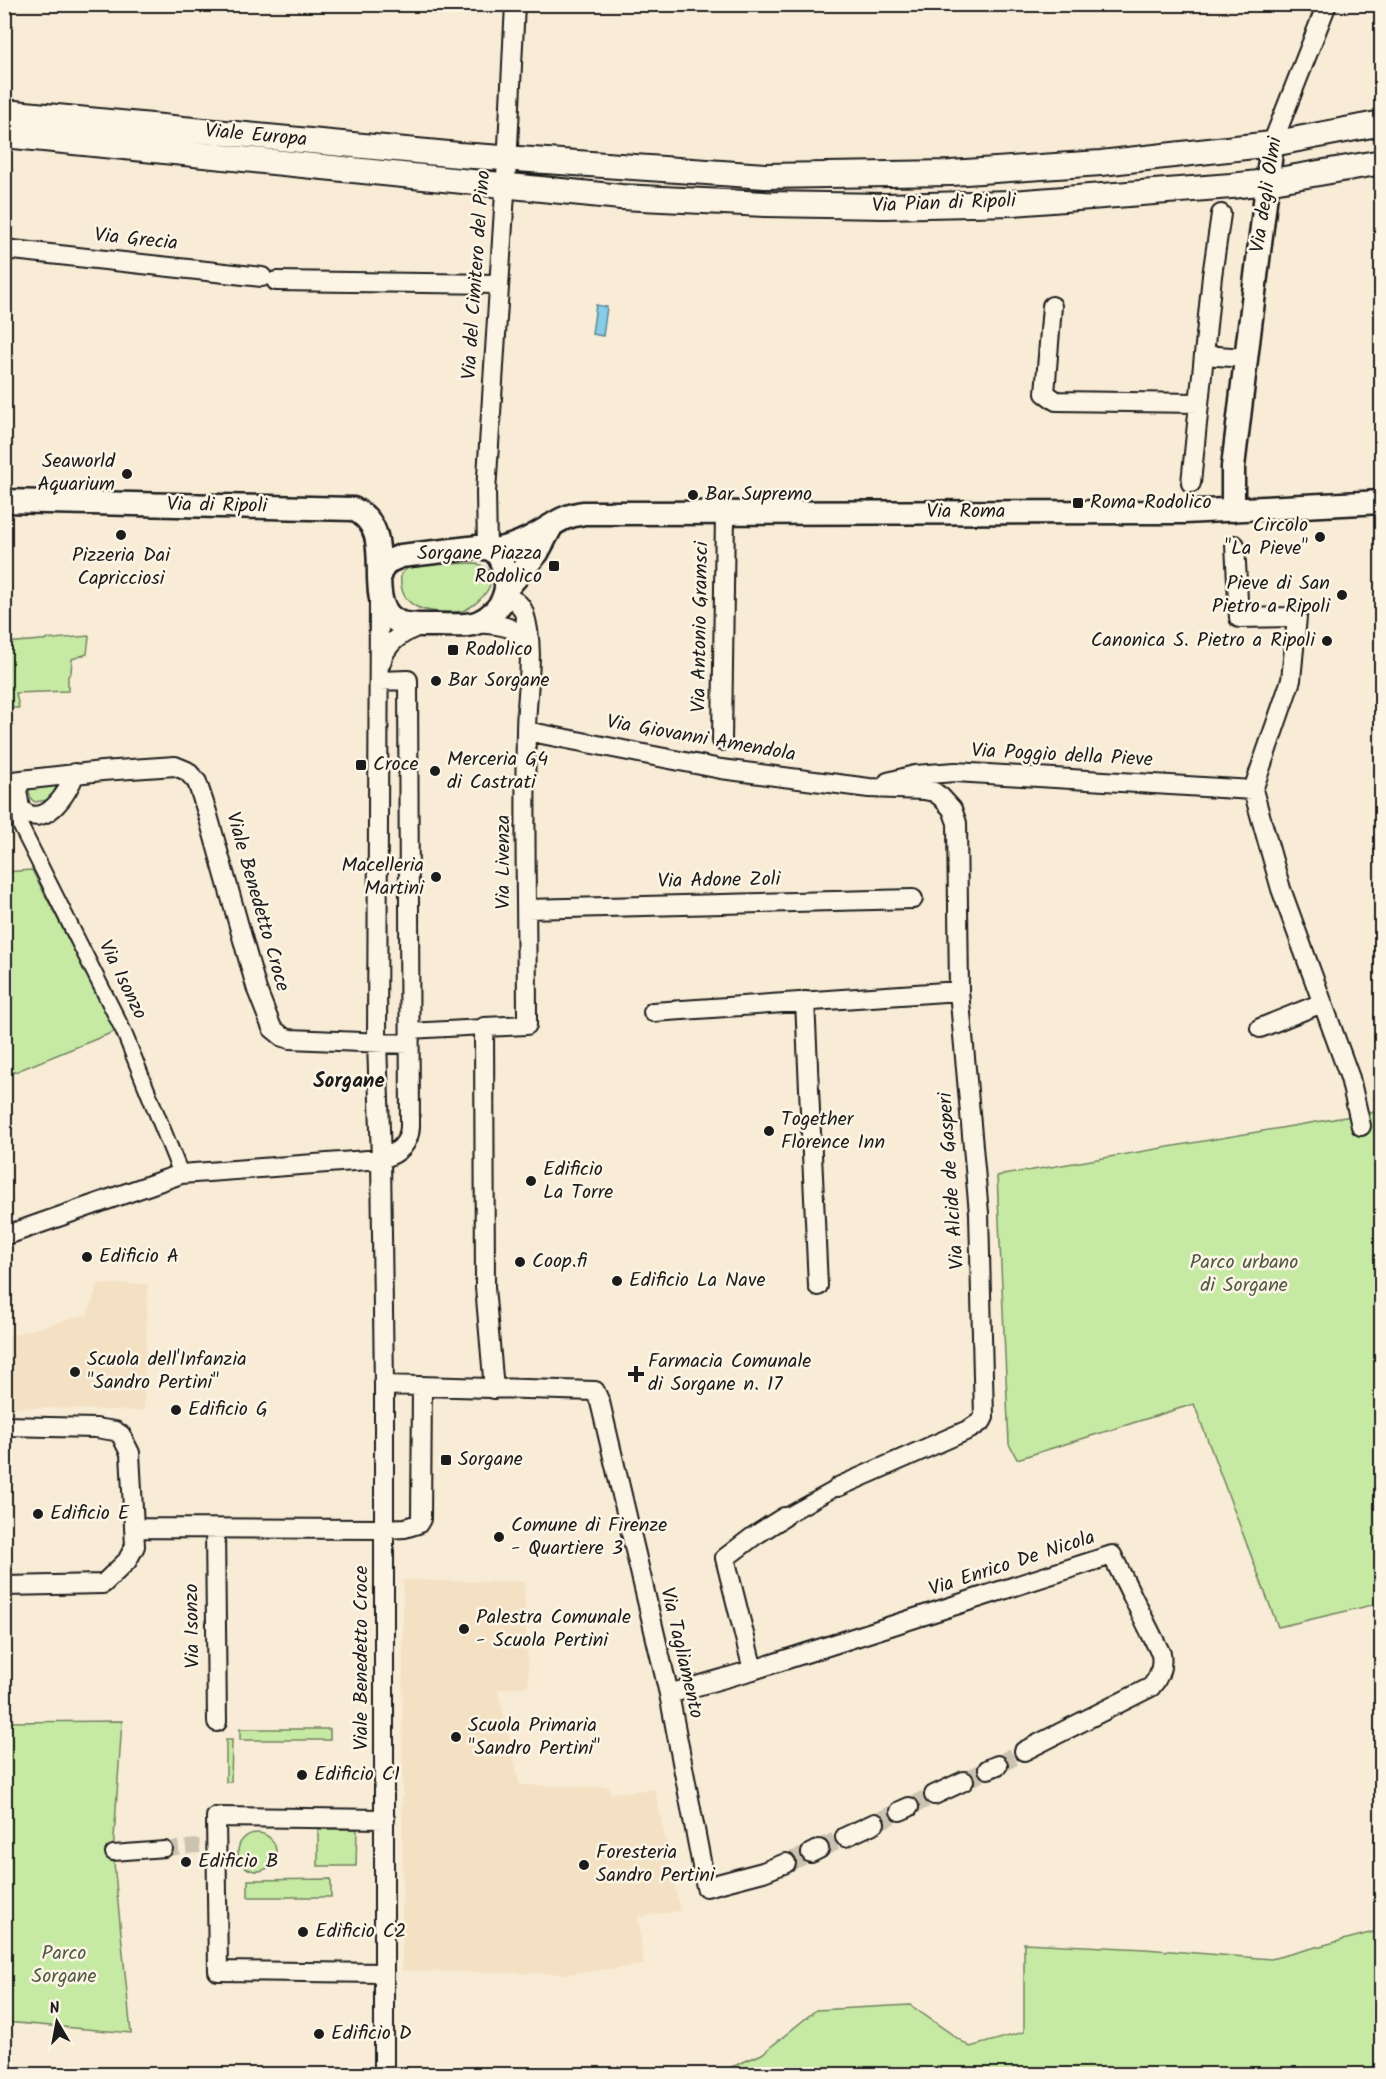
<svg xmlns="http://www.w3.org/2000/svg" width="1386" height="2079" viewBox="0 0 1386 2079" font-family="Kalam,sans-serif">
<style>
.built{fill:#f4e1c4}
.green{fill:#c6eaa3;stroke:#718360;stroke-width:1.5}
.water{fill:#86cce7;stroke:#5c8696;stroke-width:1.5}
.lines{fill:none;stroke-linecap:round;stroke-linejoin:round}
.pedestrian-tunnel{stroke:#ccc2b1;stroke-width:14;stroke-dasharray:14 7;stroke-linecap:butt}
.minor-tunnel{stroke:#ccc2b1;stroke-width:18;stroke-dasharray:18 9;stroke-linecap:butt}
.pedestrian-casing{stroke:#1c1c1c;stroke-width:18}
.minor-casing{stroke:#1c1c1c;stroke-width:22}
.tertiary-casing{stroke:#1c1c1c;stroke-width:27}
.secondary-casing{stroke:#1c1c1c;stroke-width:28}
.pedestrian{stroke:#fcf5e5;stroke-width:14}
.minor{stroke:#fcf5e5;stroke-width:18}
.tertiary{stroke:#fcf5e5;stroke-width:22}
.secondary{stroke:#fcf5e5;stroke-width:24}
.poi-dot{fill:#1c1c1c;stroke:#fcf5e5;stroke-width:2}
.labels{text-anchor:middle;dominant-baseline:central;stroke-width:5;stroke-linejoin:round;paint-order:stroke}
.street-label{font-size:20px;fill:#1c1c1c;stroke:#fcf5e5}
.poi-label{font-size:20px;fill:#1c1c1c;stroke:#fcf5e5;text-anchor:start}
.park-label{font-size:20px;fill:#4f5a44;stroke:#fcf5e5}
.neighbourhood-label{font-size:21px;font-weight:bold;fill:#1c1c1c;stroke:#fcf5e5}
</style>
<rect width="100%" height="100%" fill="#f8ecd6"/>
<filter id="ink" filterUnits="userSpaceOnUse"><feTurbulence type="fractalNoise" baseFrequency=".0167" numOctaves="2"/><feDisplacementMap in="SourceGraphic" scale="12" xChannelSelector="R" yChannelSelector="G"/><feConvolveMatrix kernelMatrix="1 2 1 2 8 2 1 2 1" color-interpolation-filters="sRGB"/></filter>
<g filter="url(#ink)">
<path class="built" d="M98,1284H148L144,1411L5,1407V1337L88,1314Z
M403,1580L524,1582L529,1686L498,1690L520,1785L609,1787L611,1793L655,1789L680,1911L638,1917L644,1965L567,1974L402,1971Z"/>
<path class="green" d="M475,563C509,572 482,604 462,611C457,612 452,612 448,612C421,613 398,605 401,574L410,566L415,565Z
M89,636L87,654L72,659L71,673L68,676V691L16,693L19,708H5V643Z
M60,783L61,788L47,800L35,802L31,799L29,791L33,785Z
M32,870L116,1031L5,1076V872Z
M1381,1111V1603L1278,1627L1194,1404L1017,1459L1009,1444L997,1176Z
M122,1721L113,1853L131,2033L5,2022L4,1722Z
M240,1729H330V1740H240Z
M226,1740H232L231,1782H226Z
M318,1829H357L356,1866H318Z
M238 1852a19 19 0 1 1 38 0a19 19 0 1 1-38 0Z
M331,1879V1897H248V1880Z
M1381,1930V2074H715L762,2054L816,2010L910,2005L970,2047L1024,2032V1943L1145,1949L1271,1959Z"/>
<path class="water" d="M596,305L607,307L603,336L592,334Z"/>
<g class="lines">
<path class="pedestrian-tunnel" d="M165,1849L207,1845"/>
<path class="minor-tunnel" d="M998,1765L1024,1751
M964,1781L988,1769
M909,1807L934,1795
M875,1823L900,1811
M819,1849L845,1837
M786,1863L811,1853"/>
<g class="pedestrian-casing">
<path id="pedestrian" d="M20,808L21,827L123,1030L181,1174
M409,1031L484,1027
M784,1517L838,1487
M113,1853L165,1849"/>
</g>
<g class="minor-casing">
<path id="minor" d="M1272,144L1327,4
M4,249L262,277
M276,281L498,284
M1052,306L1045,393L1056,401L1199,403
M1204,355L1245,358
M1191,483L1212,276L1221,214
M1235,545L1239,618L1297,617L1291,680L1253,790L1281,889L1350,1078L1361,1126
M487,548L486,492L508,146L515,4
M379,598L377,1042L381,1159L384,1385V2074
M477,623C503,626 516,623 527,649
M381,663C386,642 403,632 422,625
M526,731L721,769L869,788L924,790L934,792L941,797L952,809L957,823L959,991L979,1213L984,1417L982,1421L970,1429L838,1487
M722,741L725,513
M22,780L17,790L20,808C43,833 69,792 75,773
M4,782L102,771L175,766L187,771L197,782L207,812L257,990L272,1028L283,1037L290,1039L408,1044
M888,782L915,775L955,772L1253,790
M527,909L913,899
M805,1001L818,1286
M653,1012L959,991
M1260,1028L1322,1003
M4,1236L181,1174L381,1159C398,1154 409,1144 410,1127L408,680L379,681
M384,1385L595,1391L600,1402L669,1694L706,1887L763,1872L786,1863
M494,1389L485,1287L484,1027L527,1025C527,927 524,829 526,732C526,694 536,650 524,613C521,603 514,600 505,596
M4,1426L96,1428L115,1431L121,1435L130,1453L135,1546L127,1561L103,1584L4,1586
M134,1528L384,1529L405,1528L418,1524L421,1519L422,1388
M215,1529L217,1722
M753,1670L725,1558L754,1536L784,1517
M669,1694L753,1670L1112,1555L1161,1654C1163,1667 1160,1677 1151,1687L1024,1751
M988,1769L998,1765
M934,1795L964,1781
M900,1811L909,1807
M845,1837L875,1823
M811,1853L819,1849
M383,1973L218,1971L216,1817L385,1819"/>
</g>
<g class="tertiary-casing">
<path id="tertiary" d="M4,501L353,509C403,530 356,607 401,623C413,626 426,625 438,625C450,625 468,627 479,622C489,618 501,607 504,596C509,584 504,557 492,550C488,548 483,548 478,547L401,556L387,562L379,574
M1233,510V467L1272,144
M493,550C509,548 523,542 537,534C555,524 562,516 584,513L1184,512L1382,502
M506,589L537,553L551,527"/>
</g>
<g class="secondary-casing">
<path id="secondary" d="M4,112L459,155L765,176L951,173L1101,163L1272,144L1382,123
M4,135L621,197L765,204L885,206L1013,203L1231,186L1267,182L1382,162"/>
</g>
<use href="#pedestrian" class="pedestrian"/>
<use href="#minor" class="minor"/>
<use href="#tertiary" class="tertiary"/>
<use href="#secondary" class="secondary"/>
</g>
</g>
<g class="poi-dot">
<circle cx="127" cy="474" r="6"/>
<circle cx="693" cy="495" r="6"/>
<rect x="1072" y="497" width="12" height="12" rx="3"/>
<circle cx="121" cy="535" r="6"/>
<circle cx="1320" cy="537" r="6"/>
<rect x="548" y="560" width="12" height="12" rx="3"/>
<circle cx="1342" cy="595" r="6"/>
<circle cx="1327" cy="641" r="6"/>
<rect x="447" y="644" width="12" height="12" rx="3"/>
<circle cx="436" cy="681" r="6"/>
<rect x="355" y="759" width="12" height="12" rx="3"/>
<circle cx="435" cy="771" r="6"/>
<circle cx="436" cy="877" r="6"/>
<circle cx="769" cy="1131" r="6"/>
<circle cx="531" cy="1181" r="6"/>
<circle cx="87" cy="1257" r="6"/>
<circle cx="520" cy="1262" r="6"/>
<circle cx="617" cy="1281" r="6"/>
<circle cx="75" cy="1372" r="6"/>
<path d="M633 1365h6v6h6v6h-6v6h-6v-6h-6v-6h6z"/>
<circle cx="176" cy="1410" r="6"/>
<rect x="440" y="1454" width="12" height="12" rx="3"/>
<circle cx="38" cy="1514" r="6"/>
<circle cx="499" cy="1537" r="6"/>
<circle cx="464" cy="1629" r="6"/>
<circle cx="456" cy="1737" r="6"/>
<circle cx="302" cy="1775" r="6"/>
<circle cx="186" cy="1862" r="6"/>
<circle cx="584" cy="1865" r="6"/>
<circle cx="303" cy="1932" r="6"/>
<circle cx="319" cy="2034" r="6"/>
</g>
<g class="labels">
<g class="street-label">
<text transform="translate(256 136) rotate(5)">Viale Europa</text>
<text transform="translate(1267 195) rotate(-81)">Via degli Olmi</text>
<text transform="translate(944 204) rotate(-2)">Via Pian di Ripoli</text>
<text transform="translate(136 240) rotate(6)">Via Grecia</text>
<text transform="translate(477 275) rotate(-86)">Via del Cimitero del Pino</text>
<text transform="translate(217 506) rotate(1)">Via di Ripoli</text>
<text x="966" y="512">Via Roma</text>
<text transform="translate(701 627) rotate(-89)">Via Antonio Gramsci</text>
<text transform="translate(701 739) rotate(10)">Via Giovanni Amendola</text>
<text transform="translate(1062 756) rotate(3)">Via Poggio della Pieve</text>
<text transform="translate(504 862) rotate(-90)">Via Livenza</text>
<text transform="translate(719 881) rotate(-1)">Via Adone Zoli</text>
<text transform="translate(257 902) rotate(74)">Viale Benedetto Croce</text>
<text transform="translate(122 980) rotate(64)">Via Isonzo</text>
<text transform="translate(952 1181) rotate(-94)">Via Alcide de Gasperi</text>
<text transform="translate(1012 1564) rotate(-18)">Via Enrico De Nicola</text>
<text transform="translate(193 1626) rotate(-91)">Via Isonzo</text>
<text transform="translate(681 1653) rotate(77)">Via Tagliamento</text>
<text transform="translate(362 1658) rotate(-90)">Viale Benedetto Croce</text>
</g>
<g class="poi-label">
<text x="115" y="462" text-anchor="end">Seaworld<tspan x="115" dy="23">Aquarium</tspan></text>
<text x="705" y="495">Bar Supremo</text>
<text x="1090" y="503">Roma Rodolico</text>
<text x="1308" y="526" text-anchor="end">Circolo<tspan x="1308" dy="23">"La Pieve"</tspan></text>
<text x="542" y="554" text-anchor="end">Sorgane Piazza<tspan x="542" dy="23">Rodolico</tspan></text>
<text x="121" y="556" text-anchor="middle">Pizzeria Dai<tspan x="121" dy="23">Capricciosi</tspan></text>
<text x="1330" y="584" text-anchor="end">Pieve di San<tspan x="1330" dy="23">Pietro a Ripoli</tspan></text>
<text x="1315" y="641" text-anchor="end">Canonica S. Pietro a Ripoli</text>
<text x="465" y="650">Rodolico</text>
<text x="448" y="681">Bar Sorgane</text>
<text x="447" y="760">Merceria G4<tspan x="447" dy="23">di Castrati</tspan></text>
<text x="373" y="765">Croce</text>
<text x="424" y="866" text-anchor="end">Macelleria<tspan x="424" dy="23">Martini</tspan></text>
<text x="781" y="1120">Together<tspan x="781" dy="23">Florence Inn</tspan></text>
<text x="543" y="1170">Edificio<tspan x="543" dy="23">La Torre</tspan></text>
<text x="99" y="1257">Edificio A</text>
<text x="532" y="1262">Coop.fi</text>
<text x="629" y="1281">Edificio La Nave</text>
<text x="87" y="1360">Scuola dell'Infanzia<tspan x="87" dy="23">"Sandro Pertini"</tspan></text>
<text x="648" y="1362">Farmacia Comunale<tspan x="648" dy="23">di Sorgane n. 17</tspan></text>
<text x="188" y="1410">Edificio G</text>
<text x="458" y="1460">Sorgane</text>
<text x="50" y="1514">Edificio E</text>
<text x="511" y="1526">Comune di Firenze<tspan x="511" dy="23">- Quartiere 3</tspan></text>
<text x="476" y="1618">Palestra Comunale<tspan x="476" dy="23">- Scuola Pertini</tspan></text>
<text x="468" y="1726">Scuola Primaria<tspan x="468" dy="23">"Sandro Pertini"</tspan></text>
<text x="314" y="1775">Edificio C1</text>
<text x="596" y="1853">Foresteria<tspan x="596" dy="23">Sandro Pertini</tspan></text>
<text x="198" y="1862">Edificio B</text>
<text x="315" y="1932">Edificio C2</text>
<text x="331" y="2034">Edificio D</text>
</g>
<g class="park-label">
<text x="1244" y="1263">Parco urbano<tspan x="1244" dy="23">di Sorgane</tspan></text>
<text x="64" y="1954">Parco<tspan x="64" dy="23">Sorgane</tspan></text>
</g>
<g class="neighbourhood-label">
<text x="349" y="1081">Sorgane</text>
</g>
</g>
<rect width="1386" height="2079" fill="none" stroke="#fcf5e5" stroke-width="24"/>
<rect x="12" y="12" width="1362" height="2055" fill="none" stroke="#1c1c1c" stroke-width="2" filter="url(#ink)"/>
<g transform="translate(57 2022) rotate(350)" stroke="#fcf5e5" stroke-width="4.5" paint-order="stroke">
<path d="M0-4.5L10 22L0 15L-10 22Z" fill="#1c1c1c"/>
<text y="-9" font-size="16" font-weight="bold" text-anchor="middle" fill="#1c1c1c">N</text>
</g>
</svg>
